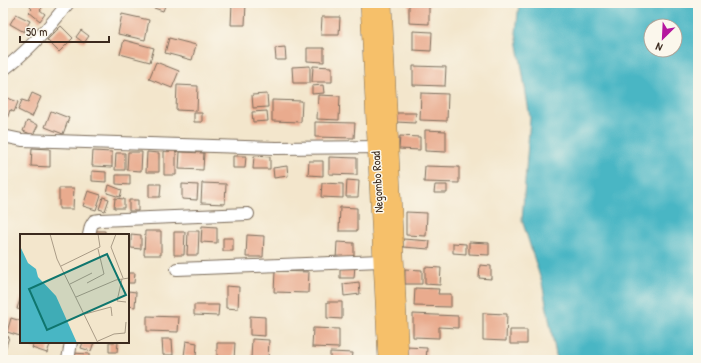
<svg xmlns="http://www.w3.org/2000/svg" width="701" height="363" viewBox="0 0 701 363" font-family="'Patrick Hand',sans-serif">
<style>
.water{fill:#48b6c4;stroke:#427071;fill-rule:evenodd}
.building{fill:#e9ab8e}
.lines{fill:none;stroke-linecap:round;stroke-linejoin:round}
.minor-casing{stroke:#7b6c5b;stroke-width:14}
.highway-casing{stroke:#7b6c5b;stroke-width:18}
.minor{stroke:#fff;stroke-width:12}
.highway{stroke:#f6c06b;stroke-width:17}
.labels{text-anchor:middle;dominant-baseline:central;stroke-width:3;stroke-linejoin:round;paint-order:stroke}
.street-label{font-size:12px;fill:#3b2a1e;stroke:#fbf7ec}
.inset-road{fill:none;stroke:#a99b86;stroke-width:1}
.view{fill:#0f766e;fill-opacity:0.15;stroke:#0f766e;stroke-width:2}
.inset-edge{fill:none;stroke:#3b2a1e;stroke-width:2}
</style>
<rect width="100%" height="100%" fill="#fbf7ec"/>
<filter id="ink" filterUnits="userSpaceOnUse"><feTurbulence type="fractalNoise" baseFrequency=".025" numOctaves="2"/><feDisplacementMap in="SourceGraphic" scale="8" xChannelSelector="R" yChannelSelector="G"/><feConvolveMatrix kernelMatrix="1 2 1 2 8 2 1 2 1" color-interpolation-filters="sRGB"/></filter>
<filter id="wash" filterUnits="userSpaceOnUse"><feTurbulence type="fractalNoise" baseFrequency=".012" numOctaves="4" result="noise"/><feDisplacementMap in="SourceGraphic" scale="16" xChannelSelector="R" yChannelSelector="G"/><feGaussianBlur stdDeviation="0.9" result="paint"/><feColorMatrix in="noise" values="0 0 0 0 0 0 0 0 0 0 0 0 0 0 0 0 0 1.4 0 .05"/><feComposite in="paint" operator="in"/></filter>
<g filter="url(#wash)">
<rect width="100%" height="100%" fill="#f3e6cc"/>
<path class="water" d="M519,3H698V360H557L542,283L522,220L530,118L516,33ZM651,26H675V50H651Z"/>
<g id="blocks">
<path class="building" d="M33,3H39L44,6L40,10L45,14L40,21L29,12L32,9L30,7Z
M149,3H166L163,11L148,6Z
M232,3H246L245,25H231Z
M302,3H337V6L302,5Z
M409,3H429V24L409,23Z
M16,14L30,21L24,32L10,24Z
M122,14L149,20L145,40L118,34Z
M322,17H340L339,35H321Z
M61,26L73,38L59,52L47,40Z
M81,30L89,36L84,43L76,37Z
M413,31L432,32L431,51L413,50Z
M169,38L196,45L192,60L165,53Z
M124,40L154,48L150,62L120,54Z
M285,47L286,60H276L275,48Z
M307,48H324V62L307,61Z
M156,62L179,71L172,88L149,79Z
M310,66V83H293L292,67Z
M313,66L332,67V82H312Z
M413,66L446,67L445,86L413,85Z
M177,85L198,86L197,111L176,110Z
M323,85L324,93L312,94V86Z
M32,93L41,97L32,117L18,110L22,100L28,102Z
M421,93L448,94L447,121L420,120Z
M3,94L6,95L5,97L18,102L14,112L10,110L7,119L3,117Z
M267,94L268,107L253,108L252,95Z
M318,95L340,96L339,120L317,119Z
M272,100L302,101L301,122L272,121Z
M51,111L69,118L63,134L45,127Z
M267,111L268,121L253,122L252,112Z
M194,113H202V122H194Z
M396,113H416L415,123L396,122Z
M27,121L38,125L33,135L23,131Z
M315,122L355,123L354,138L315,137Z
M425,130L446,131V152L425,151Z
M400,136L420,137V150L399,149Z
M32,148L50,149V167L31,166Z
M93,151L112,152V167L92,166Z
M164,151H176V175H164Z
M128,152H142L141,171L127,170Z
M147,152L159,153V172H146Z
M180,152L204,153L203,170L179,169Z
M116,153H125V170H115Z
M233,156H246L245,168H233Z
M254,156L270,157V169H253Z
M329,157L357,158V175L329,174Z
M309,161H323V176L308,175Z
M287,166L288,176L274,178L273,168Z
M425,166L459,167V183L424,182Z
M92,171L106,172V182L92,181Z
M116,175H130V185L116,184Z
M347,180L359,181L358,197H346Z
M202,183L226,184L225,204L201,203Z
M322,183L343,184V198L321,197Z
M149,184H161L160,197H149Z
M182,184L198,185L197,200L182,199Z
M109,185L122,190L120,197L107,193Z
M435,185H447V193H434Z
M59,188H74L73,209H59Z
M88,191L101,195L96,210L83,206Z
M103,197L109,199L105,211L99,209Z
M115,198L124,199V208H114Z
M129,200H138V211H129Z
M340,207L357,208V231H339Z
M406,212L427,213L426,236L406,235Z
M202,226L217,227V243L201,242Z
M92,231H105V235H92Z
M145,231H161V255H144Z
M188,231H199L198,255H187Z
M174,232H185L184,255H174Z
M131,234L141,235V249L131,248Z
M247,235L264,236L263,257H246Z
M223,238H233V251H223Z
M403,239L430,241L429,249L403,247Z
M337,242L354,243V260L336,259Z
M469,242L489,243V255L469,254Z
M453,243L466,244V254L453,253Z
M340,264L355,265L354,278H340Z
M480,265L491,266V279L479,278Z
M425,267L441,268L440,285L425,284Z
M405,269L422,270V284H405Z
M275,271L309,272L308,293L274,292Z
M128,273H135L134,283H128Z
M359,282L360,294L344,296L343,284Z
M226,286L239,287L238,309L226,308Z
M415,288L439,289L438,294H451V307L414,306Z
M128,291L136,292L135,307L128,306Z
M21,296V310L17,309Z
M327,302H342V319L327,318Z
M194,305H219L218,316L194,315Z
M483,313L507,314L506,341L483,340Z
M413,314L458,316V328L439,327V338L413,337Z
M147,316L179,317L178,332L147,331Z
M250,316L265,317V336L250,335Z
M11,318L21,321L20,336L7,332Z
M313,328L339,329V348L312,347Z
M510,330H527V344H510Z
M3,335L9,337L3,356Z
M162,339H172L173,355H163Z
M252,339L269,340L268,360L251,359Z
M186,341L197,343L196,357L184,356Z
M34,342H51L47,353L32,348Z
M83,342H94L91,351L81,348Z
M109,342H118L117,352H109Z
M217,343H235L234,360H217Z
M406,347L427,348L426,360H405Z
M330,352L353,353L352,360H330Z
M72,353L89,354V360H72Z"/>
</g>
</g>
<g filter="url(#ink)">
<use href="#blocks" fill-opacity="0" stroke="#7b6c5b" stroke-width="1"/>
<g class="lines">
<g class="minor-casing">
<path id="minor" d="M3,70C28,51 49,28 68,3
M3,136L22,140L276,148L383,147
M89,235L91,226L94,221L100,220L248,214
M177,269L381,261
M68,360L71,342"/>
</g>
<g class="highway-casing">
<path id="highway" d="M369,3L387,360
M383,3L400,360"/>
</g>
<use href="#minor" class="minor"/>
<use href="#highway" class="highway"/>
</g>
</g>
<g class="labels">
<g class="street-label">
<text transform="translate(377 182) rotate(-93)">Negombo Road</text>
</g>
</g>
<g transform="translate(20 234)">
<rect width="109" height="109" fill="#f3e6cc"/>
<path d="M0,12L8,29L16,35L18,43L36,62L57,109H0Z" fill="#48b6c4"/>
<path class="inset-road" d="M30,0L37,25L78,109M96,0L91,13L103,44M41,32L80,13L78,0M102,45L97,67L106,68M67,49L84,40L78,15M50,50L72,39M56,63L96,46L109,44M65,80L91,73L92,82M78,107L94,100L105,99L106,88"/>
<path class="view" d="M87,20L106,61L27,96L9,55Z"/>
<rect width="109" height="109" class="inset-edge"/>
</g>
<rect width="701" height="363" fill="none" stroke="#fbf7ec" stroke-width="16"/>
<g transform="translate(663 38) rotate(204)"><circle r="19" fill="#fbf7ec" stroke="#aea59a"/>
<path d="M0-3L7 15L0 10L-7 15Z" fill="#b5179e"/>
<text y="-6" font-size="11" font-weight="bold" text-anchor="middle" fill="#3b2a1e">N</text>
</g>
<path d="M20 36v6h89v-6" fill="none" stroke="#3b2a1e" stroke-width="2"/>
<text x="26" y="36" font-size="12" fill="#3b2a1e" stroke="#fbf7ec" stroke-width="3" paint-order="stroke">50 m</text>
</svg>
